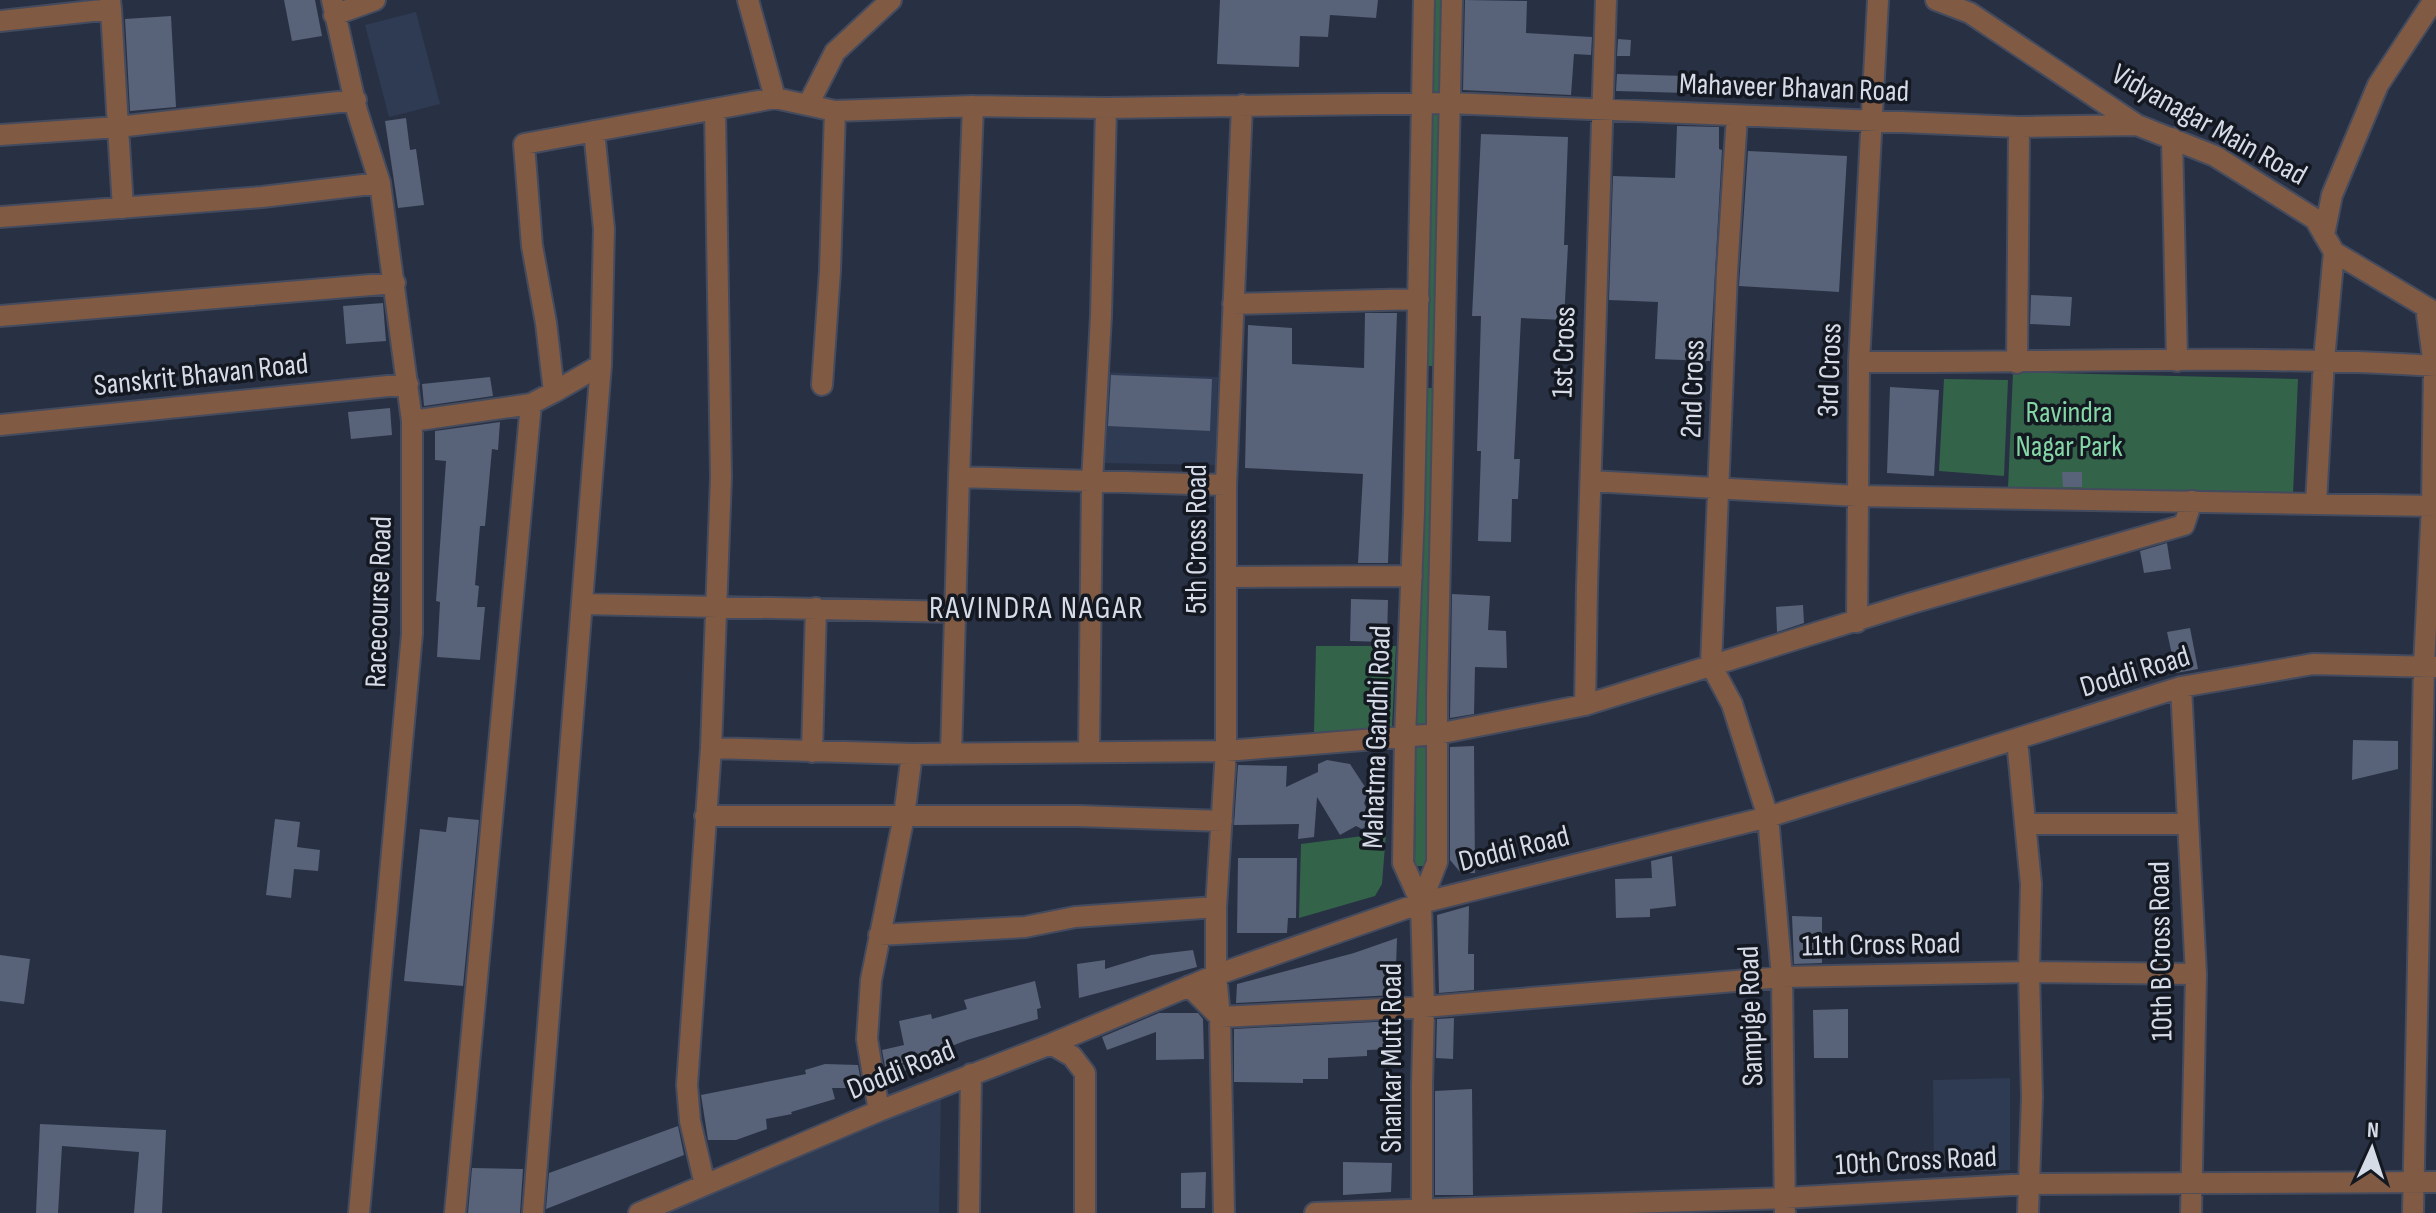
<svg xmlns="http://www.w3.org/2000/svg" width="2436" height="1213" viewBox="0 0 2436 1213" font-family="'Sofia Sans Condensed',sans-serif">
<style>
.built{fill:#2f3a53}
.green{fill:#336348}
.building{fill:#586278}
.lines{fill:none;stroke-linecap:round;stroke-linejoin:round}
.minor-casing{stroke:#444b5e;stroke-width:24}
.minor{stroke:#805a43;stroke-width:20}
.labels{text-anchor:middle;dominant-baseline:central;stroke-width:7;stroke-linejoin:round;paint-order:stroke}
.street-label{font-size:30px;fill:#d6dbe8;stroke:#141821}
.park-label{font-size:30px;fill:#84d6a6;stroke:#141821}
.neighbourhood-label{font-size:32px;letter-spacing:2px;fill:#d6dbe8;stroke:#141821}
</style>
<rect width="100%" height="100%" fill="#283044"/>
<path class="built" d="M416,12L440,104L389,117L365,25Z
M1103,372L1218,377L1215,465L1099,463Z
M2010,1078V1170L1934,1173L1933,1080Z
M941,1096L939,1213H668Z"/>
<path class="green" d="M1432,0H1442L1439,96L1429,95Z
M1429,112H1438V366H1428Z
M2013,372L2298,379L2293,494L2008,488Z
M1944,379L2008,380L2004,476L1939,471Z
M1428,388H1438L1428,727L1416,728Z
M1316,646H1396L1392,727L1314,733Z
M1416,747H1428L1427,866H1415Z
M1386,833L1382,884L1375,896L1299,918L1301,844Z"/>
<path class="building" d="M284,0H315L322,36L292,41Z
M1220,0H1378L1376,18L1330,15L1328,37L1300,36L1299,67L1217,64Z
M1465,0L1527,1L1526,33L1592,37L1591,55L1574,54L1571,95L1463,90Z
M171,16L176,107L130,111L125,19Z
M1618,39L1631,40L1630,56H1617Z
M1617,74L1721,77V94L1616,91Z
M406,118L410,150L416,149L424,205L398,208L385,121Z
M1677,126L1719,127V149L1722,150L1710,361L1655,359L1658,302L1609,300L1613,176L1675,178Z
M1481,134L1568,137L1564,245H1568L1564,320L1521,318L1514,459H1520L1518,499H1512L1511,542L1478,541L1481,451H1477L1481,316H1472Z
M1748,151L1847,156L1839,292L1739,286Z
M2031,295L2072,297L2070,326L2030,324Z
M383,303L386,341L346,344L343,306Z
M1365,313H1397L1388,563H1358L1363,474L1245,468L1248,325L1292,328V364L1364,368Z
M1111,375L1212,379L1210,431L1108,426Z
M490,377L493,396L424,406L422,384Z
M1890,387L1939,390L1934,476L1887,473Z
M390,408L392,435L351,439L348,412Z
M500,422L498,450L492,449L485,526H480L475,585L479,586L477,607H485L480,660L437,657L440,602L436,601L446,461L435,460V431Z
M2062,472H2082V487H2063Z
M2167,543L2171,569L2144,573L2140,551Z
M1452,594L1490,596L1488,630L1506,631L1507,668L1475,667L1474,714L1450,718Z
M1351,599L1388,600L1387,642L1350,641Z
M1803,605L1804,623L1777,632L1776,607Z
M2190,628L2198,669L2176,673L2167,632Z
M2353,740L2398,741V769L2352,780Z
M1474,746L1475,873H1461L1450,860V747Z
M1327,760L1350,764L1369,793L1364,803L1370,816V823L1362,829L1356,826L1340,835L1317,797L1314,837L1298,839L1299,824L1234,825L1238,765L1287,766L1286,787L1318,772V764Z
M448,817L479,820L463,986L404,981L420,829L446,832Z
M275,819L300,822L297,847L320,850L318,871L294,869L291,898L266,895Z
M1672,856L1676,906L1650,909V917L1616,918L1615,879L1652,878L1651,861Z
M1238,858H1297L1296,918H1288L1287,933H1237Z
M1469,906L1468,954H1474V990L1439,993L1437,915Z
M1792,916L1822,917V963L1794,964Z
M1397,938L1395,995L1236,1003L1237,984L1354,953Z
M1193,950L1197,967L1079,998L1077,964L1105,960V969L1151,955Z
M0,955L30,959L24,1004L0,1001Z
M1035,981L1041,1008L1037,1009L1038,1019L967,1040L939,1051L940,1055L900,1064L916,1066L887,1078L882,1050L904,1045L899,1021L931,1014L932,1019L967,1009L964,1000Z
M1848,1009V1058H1814L1813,1010Z
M1159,1013H1198L1203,1019L1204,1059L1156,1060V1032L1107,1050L1102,1037Z
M1454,1018L1453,1059L1436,1058L1437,1019Z
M1395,1021L1396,1049L1367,1050V1056L1328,1058V1079H1303V1083L1234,1082V1029Z
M825,1064L858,1065L862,1088H832L835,1099L791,1112L792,1114L766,1119L767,1129L736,1140H708L701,1095L806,1074L805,1070Z
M1472,1089L1473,1195H1435V1091Z
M40,1124L166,1130L162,1213H134L139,1152L62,1146L58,1213H36Z
M678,1126L684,1155L546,1209L549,1173Z
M1343,1162L1392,1163L1391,1192L1343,1195Z
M472,1168L523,1169L520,1213H468Z
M1206,1172L1205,1208H1181V1173Z"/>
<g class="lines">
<g class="minor-casing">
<path id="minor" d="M332,0L357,111L380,183L412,421V634L359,1213
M748,0L775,98
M1936,0L1970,13L2137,125L2215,156L2315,219L2334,252L2436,313
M111,9L118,127L356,100
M334,15L375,0
M0,21L111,9L110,0
M808,105L835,52L891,0
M1737,116L1727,272L1711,665L1732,704L1768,817L1782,977L1785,1213
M0,135L118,127L123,208
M2172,138L2177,361
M0,217L262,197L380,183
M2324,235L2332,195L2378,85L2434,0
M1233,304L1419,299
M0,316L395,283
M1859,362C2051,363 2244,354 2436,366
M2017,363L2019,127
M822,385L830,271L835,111
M554,392L601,365
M412,421L531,404L554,392L546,323L532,246L524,144L775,98L835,111L973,106L1106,108L1449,103L2019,127L2137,125
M0,425L408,384
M959,477L1226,485
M1591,481L1857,496L2436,506
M2316,503L2324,360L2334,252
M1227,577L1412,576
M583,604L956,612
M1857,622L1859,362L1878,0
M2181,687L2196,974L2191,1213
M1585,705L1587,587L1606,0
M2017,740L2031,884L2029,972L2032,1097L2028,1213
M711,748L912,754
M812,752L816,608
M1089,752L1092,482L1101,316L1106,108
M951,754L959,477L973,106
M705,816H1079L1222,821
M2025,824H2188
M1421,903L1437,862V697L1452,0
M879,935L1025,927L1075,917L1216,907
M1189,986L1220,1017L1424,1007L1782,977L2029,972L2196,974
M1051,1044L1072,1056L1085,1073V1213
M879,1111L867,1039L871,980L904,816L912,754L1226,751L1437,734L1585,705L1912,603L2184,525L2192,501
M705,1185L690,1121L687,1085L711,748L721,477L715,109
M455,1213L531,404
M533,1213L601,365L604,229L594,131
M639,1213L879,1111L1051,1044L1216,975L1421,903L1768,817L2181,687L2313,664L2436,667
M969,1213L971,1074
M1224,1213L1220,1017L1216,975V907L1226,751V485L1242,105
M1315,1213L1785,1198L2029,1184L2436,1182
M1422,1213V1085L1424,1007L1421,903L1403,863L1405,737L1414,512L1424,0
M2413,1213L2424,666L2432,506L2434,366L2426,307"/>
</g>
<use href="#minor" class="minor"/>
</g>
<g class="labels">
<g class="street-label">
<text transform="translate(1794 88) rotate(2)">Mahaveer Bhavan Road</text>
<text transform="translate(2209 125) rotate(29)">Vidyanagar Main Road</text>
<text transform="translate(1564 352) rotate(-88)">1st Cross</text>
<text transform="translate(1830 370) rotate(-88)">3rd Cross</text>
<text transform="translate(201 375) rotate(-6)">Sanskrit Bhavan Road</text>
<text transform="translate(1693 389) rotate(-88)">2nd Cross</text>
<text transform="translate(1197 539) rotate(-90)">5th Cross Road</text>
<text transform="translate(379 602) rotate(-88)">Racecourse Road</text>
<text transform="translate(2135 672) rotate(-17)">Doddi Road</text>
<text transform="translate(1377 737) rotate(-88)">Mahatma Gandhi Road</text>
<text transform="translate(1514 849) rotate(-14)">Doddi Road</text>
<text transform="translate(1881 945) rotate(-1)">11th Cross Road</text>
<text transform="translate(2161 951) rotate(-91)">10th B Cross Road</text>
<text transform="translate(1751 1016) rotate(-92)">Sampige Road</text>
<text transform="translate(1392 1058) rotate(-90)">Shankar Mutt Road</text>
<text transform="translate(901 1070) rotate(-22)">Doddi Road</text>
<text transform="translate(1916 1161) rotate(-3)">10th Cross Road</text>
</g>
<g class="park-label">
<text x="2069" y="413">Ravindra<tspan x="2069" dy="34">Nagar Park</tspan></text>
</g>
<g class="neighbourhood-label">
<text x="1037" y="608">RAVINDRA NAGAR</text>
</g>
</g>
<g transform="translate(2372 1149) rotate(3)" stroke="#141821" stroke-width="6" paint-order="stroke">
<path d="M0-6L14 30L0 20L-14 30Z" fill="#d6dbe8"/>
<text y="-12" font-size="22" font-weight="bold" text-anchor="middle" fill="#d6dbe8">N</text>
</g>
</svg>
